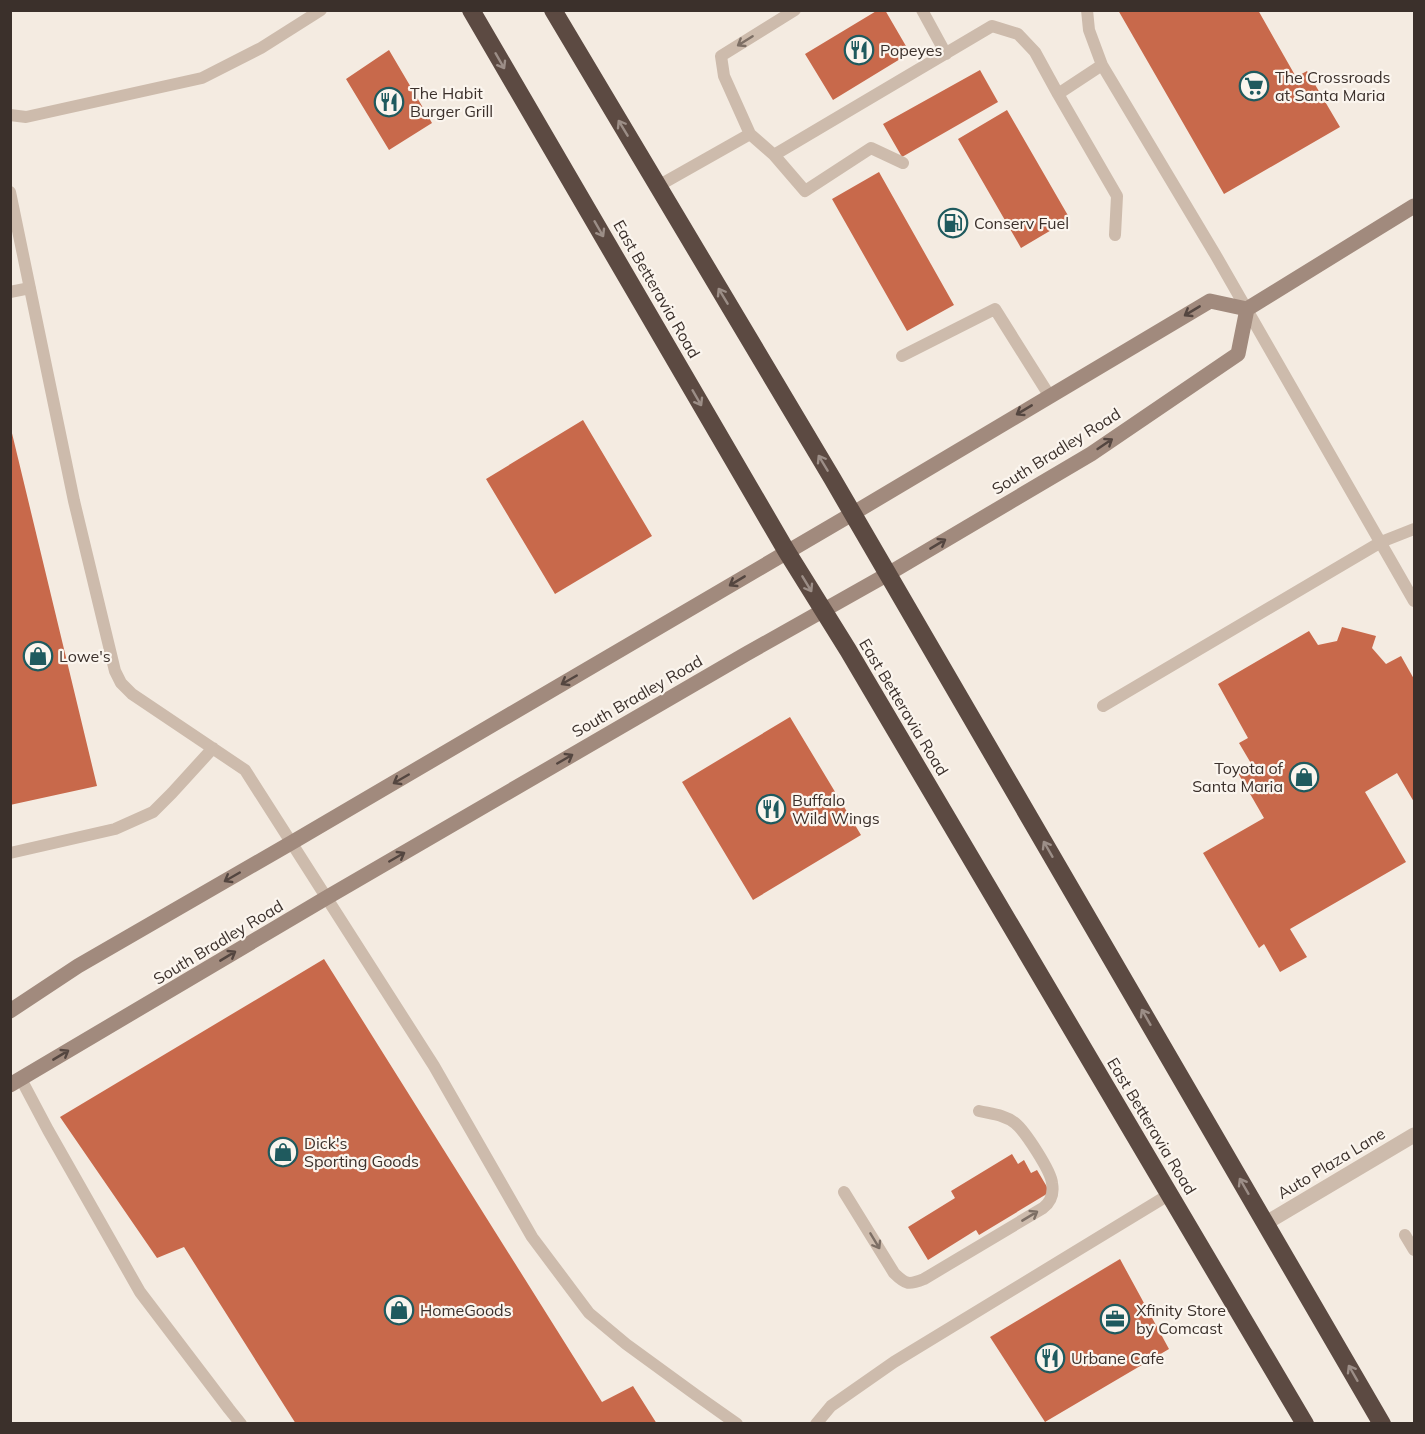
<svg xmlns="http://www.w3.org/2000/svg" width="1425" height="1434" viewBox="0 0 1425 1434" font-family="Mulish,sans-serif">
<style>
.building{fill:#c8694b}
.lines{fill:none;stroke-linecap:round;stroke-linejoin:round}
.lane{stroke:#cdbbac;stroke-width:12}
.street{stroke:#cdbbac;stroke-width:15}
.secondary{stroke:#a18a7d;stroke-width:15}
.highway{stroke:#5c4a42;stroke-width:18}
.oneway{stroke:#7d6f65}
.oneway2{stroke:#9c8e87}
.oneway3{stroke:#544640}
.labels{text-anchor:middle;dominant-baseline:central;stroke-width:4.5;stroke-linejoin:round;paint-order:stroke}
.poi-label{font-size:16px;fill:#3b302b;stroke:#fbf5ee;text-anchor:start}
.street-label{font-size:16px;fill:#3b302b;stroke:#fbf5ee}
</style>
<rect width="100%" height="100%" fill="#f4ebe1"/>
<path class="building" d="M878,10H885L910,53L833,100L805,54Z
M1118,10H1258L1296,77L1307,71L1340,127L1224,194Z
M389,50L432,123L389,150L346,79Z
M980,70L998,102L902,157L883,124Z
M1007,110L1070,219L1021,248L958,139Z
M879,172L954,305L907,331L832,199Z
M583,420L652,536L555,594L486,479Z
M10,425L97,786L10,805Z
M1342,627L1376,636L1372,648L1386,664L1401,656L1414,679V802L1397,773L1365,792L1406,862L1290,929L1307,957L1280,972L1264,944L1259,948L1203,853L1264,818L1238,773L1252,765L1239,743L1248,738L1218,684L1309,631L1318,645L1337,641Z
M790,717L861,835L753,900L682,782Z
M324,959L602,1402L633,1386L657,1424H327L326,1422L323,1424H296L184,1247L157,1258L60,1117Z
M1012,1154L1018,1164L1024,1160L1031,1173L1037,1170L1050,1192L979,1235L976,1230L928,1260L908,1227L955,1198L951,1191Z
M1120,1259L1169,1349L1045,1422L990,1337Z"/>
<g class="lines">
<path class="lane" d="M922,10L946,54
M1087,10L1089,30L1102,65L1215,254L1414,601
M1102,65L1058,94L1117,196L1115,235
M10,115L26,117L202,78L261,48L321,10
M750,134L724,76L721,56L795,10
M774,155L992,26L1018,34L1035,52L1058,94
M658,186L750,134L774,155L805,191L871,148L903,163
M10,192L74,501L115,671L121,683L132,694L245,770L434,1066L532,1237L589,1313L626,1344L696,1395L737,1424
M10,292L30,288
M902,356L995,309L1049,395
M1103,706L1381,542L1414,529
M10,853L115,829L153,812L172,793L213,748
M21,1079L48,1130L140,1292L229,1409L241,1424
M844,1192L894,1273C906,1285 909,1285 924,1279L1043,1208C1051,1202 1054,1194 1052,1183C1051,1171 1025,1131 1015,1123C1005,1115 992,1114 979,1111
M1405,1235L1414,1250
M816,1424L831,1406L894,1362L1170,1194"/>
<path class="street" d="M1266,1223L1414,1135"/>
<path class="secondary" d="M10,1011L78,966L291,843L852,514L1210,301L1247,309L1414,206
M10,1085L326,898L746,654L888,574L1091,454L1238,354L1247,309"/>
<path class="highway" d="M471,10L787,552L848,650L1305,1424
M553,10L832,478L1382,1424"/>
</g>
<defs><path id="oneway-shaft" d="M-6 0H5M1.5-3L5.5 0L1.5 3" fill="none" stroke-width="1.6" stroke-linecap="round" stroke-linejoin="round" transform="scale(1.5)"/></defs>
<g class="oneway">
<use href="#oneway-shaft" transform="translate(745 41) rotate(148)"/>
<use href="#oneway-shaft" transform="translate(1030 1216) rotate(-31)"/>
<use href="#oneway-shaft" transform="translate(875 1241) rotate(59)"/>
</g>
<g class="oneway2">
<use href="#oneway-shaft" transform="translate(500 61) rotate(60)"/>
<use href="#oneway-shaft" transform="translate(623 128) rotate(-121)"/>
<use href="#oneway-shaft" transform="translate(599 229) rotate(60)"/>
<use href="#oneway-shaft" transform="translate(723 296) rotate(-121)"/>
<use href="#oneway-shaft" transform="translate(697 398) rotate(60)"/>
<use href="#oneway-shaft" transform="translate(823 463) rotate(-121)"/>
<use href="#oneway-shaft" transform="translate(807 584) rotate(59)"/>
<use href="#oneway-shaft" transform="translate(1048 849) rotate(-120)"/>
<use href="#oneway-shaft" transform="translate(1146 1017) rotate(-120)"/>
<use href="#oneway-shaft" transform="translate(1244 1186) rotate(-120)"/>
<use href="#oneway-shaft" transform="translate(1353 1373) rotate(-120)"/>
</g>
<g class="oneway3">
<use href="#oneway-shaft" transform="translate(1192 311) rotate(149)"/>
<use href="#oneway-shaft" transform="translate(1024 410) rotate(149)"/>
<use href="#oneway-shaft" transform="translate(1105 444) rotate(-34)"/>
<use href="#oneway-shaft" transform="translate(938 544) rotate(-31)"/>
<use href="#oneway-shaft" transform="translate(737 581) rotate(149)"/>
<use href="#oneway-shaft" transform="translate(569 680) rotate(150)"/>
<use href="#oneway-shaft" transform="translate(565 759) rotate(-30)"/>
<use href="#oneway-shaft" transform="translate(401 779) rotate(150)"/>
<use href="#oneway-shaft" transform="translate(397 857) rotate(-30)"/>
<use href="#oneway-shaft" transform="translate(232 877) rotate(150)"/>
<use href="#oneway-shaft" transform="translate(228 956) rotate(-31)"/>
<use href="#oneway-shaft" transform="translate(61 1055) rotate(-31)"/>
</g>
<defs>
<g id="restaurant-ring" transform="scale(1.5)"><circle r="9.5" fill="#fbf5ee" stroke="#1f5a5e" stroke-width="1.5"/><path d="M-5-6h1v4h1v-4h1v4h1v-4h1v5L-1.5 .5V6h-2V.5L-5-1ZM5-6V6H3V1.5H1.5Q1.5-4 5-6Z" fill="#1f5a5e"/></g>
<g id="supermarket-ring" transform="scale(1.5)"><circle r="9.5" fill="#fbf5ee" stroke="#1f5a5e" stroke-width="1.5"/><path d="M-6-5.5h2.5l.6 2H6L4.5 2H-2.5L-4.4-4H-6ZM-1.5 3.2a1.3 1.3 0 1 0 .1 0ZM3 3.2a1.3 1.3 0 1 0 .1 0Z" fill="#1f5a5e"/></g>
<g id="fuel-ring" transform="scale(1.5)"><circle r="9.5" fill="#fbf5ee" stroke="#1f5a5e" stroke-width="1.5"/><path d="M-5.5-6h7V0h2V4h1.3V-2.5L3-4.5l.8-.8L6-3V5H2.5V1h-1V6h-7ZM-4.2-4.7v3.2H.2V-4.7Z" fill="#1f5a5e"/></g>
<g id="shop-ring" transform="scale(1.5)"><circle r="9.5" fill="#fbf5ee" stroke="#1f5a5e" stroke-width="1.5"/><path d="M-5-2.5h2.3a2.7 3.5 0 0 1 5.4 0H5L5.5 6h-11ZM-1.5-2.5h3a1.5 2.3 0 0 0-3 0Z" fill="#1f5a5e"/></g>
<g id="office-ring" transform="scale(1.5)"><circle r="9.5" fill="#fbf5ee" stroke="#1f5a5e" stroke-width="1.5"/><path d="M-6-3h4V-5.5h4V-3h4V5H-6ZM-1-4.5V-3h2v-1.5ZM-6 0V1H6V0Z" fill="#1f5a5e"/></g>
</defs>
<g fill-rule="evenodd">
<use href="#restaurant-ring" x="859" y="50"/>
<use href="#supermarket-ring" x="1254" y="86"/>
<use href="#restaurant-ring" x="389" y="102"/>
<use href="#fuel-ring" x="953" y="223"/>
<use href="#shop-ring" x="38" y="656"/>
<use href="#shop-ring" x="1304" y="777"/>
<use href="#restaurant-ring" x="771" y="809"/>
<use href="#shop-ring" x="283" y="1152"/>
<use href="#shop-ring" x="399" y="1310"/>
<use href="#office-ring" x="1115" y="1319"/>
<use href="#restaurant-ring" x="1050" y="1358"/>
</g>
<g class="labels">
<g class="poi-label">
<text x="880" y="50">Popeyes</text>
<text x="1275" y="77">The Crossroads<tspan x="1275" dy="18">at Santa Maria</tspan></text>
<text x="410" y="93">The Habit<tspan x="410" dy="18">Burger Grill</tspan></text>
<text x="974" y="223">Conserv Fuel</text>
<text x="59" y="656">Lowe's</text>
<text x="1283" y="768" text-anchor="end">Toyota of<tspan x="1283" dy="18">Santa Maria</tspan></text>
<text x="792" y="800">Buffalo<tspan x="792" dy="18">Wild Wings</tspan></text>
<text x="304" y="1143">Dick's<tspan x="304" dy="18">Sporting Goods</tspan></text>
<text x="420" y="1310">HomeGoods</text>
<text x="1136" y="1310">Xfinity Store<tspan x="1136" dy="18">by Comcast</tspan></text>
<text x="1071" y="1358">Urbane Cafe</text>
</g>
<g class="street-label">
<text transform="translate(657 289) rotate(60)">East Betteravia Road</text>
<text transform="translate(1056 451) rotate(-32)">South Bradley Road</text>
<text transform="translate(637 696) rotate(-30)">South Bradley Road</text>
<text transform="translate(904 707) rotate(59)">East Betteravia Road</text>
<text transform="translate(218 942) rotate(-31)">South Bradley Road</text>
<text transform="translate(1152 1126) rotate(59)">East Betteravia Road</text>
<text transform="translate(1331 1163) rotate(-31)">Auto Plaza Lane</text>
</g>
</g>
<rect width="1425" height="1434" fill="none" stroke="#3b302b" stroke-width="24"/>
</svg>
